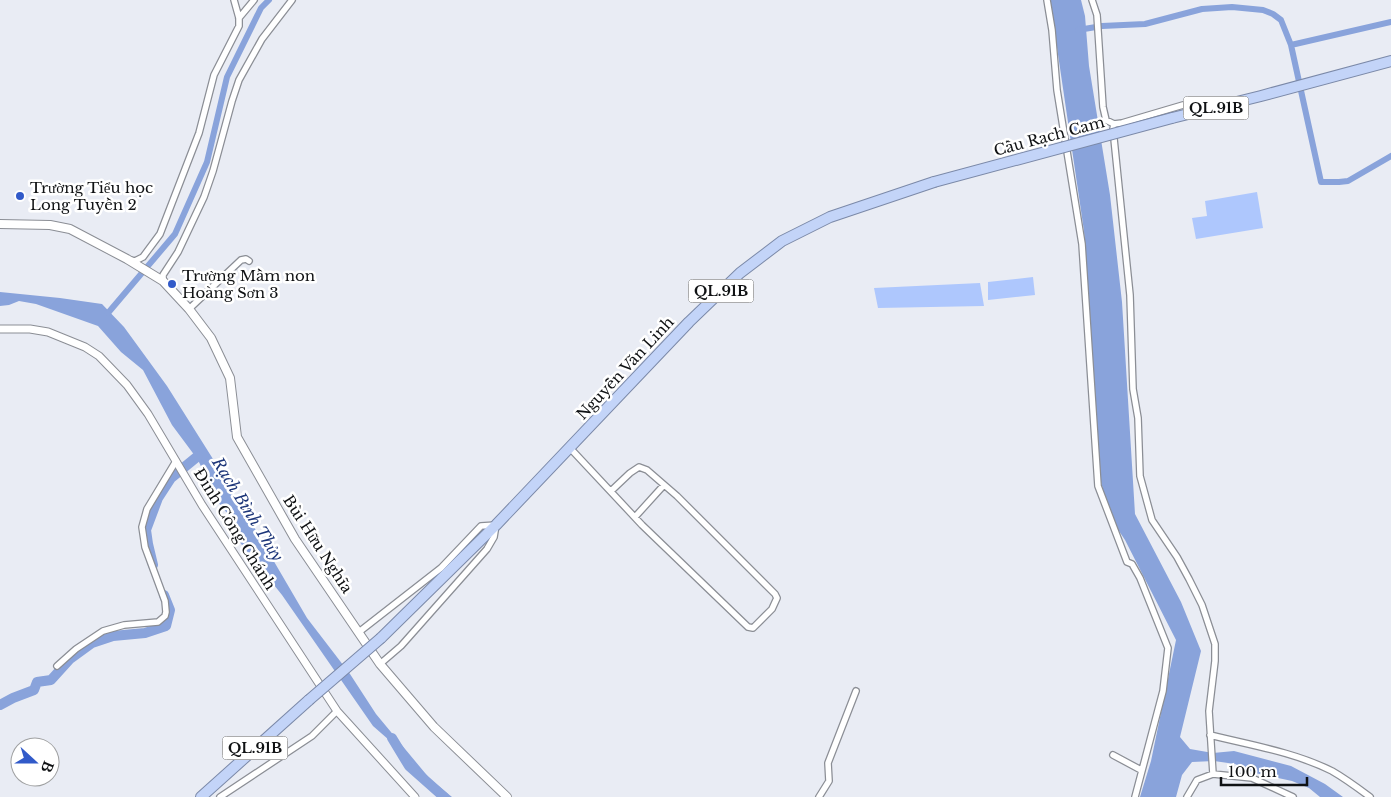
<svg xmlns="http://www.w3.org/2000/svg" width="1391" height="797" viewBox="0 0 1391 797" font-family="'Libre Baskerville',serif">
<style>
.green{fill:#aec7fd}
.water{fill:#89a3db}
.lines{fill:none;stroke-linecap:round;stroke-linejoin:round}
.canal{stroke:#89a3db;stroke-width:6}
.river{stroke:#89a3db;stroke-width:10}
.minor-casing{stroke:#8b8e95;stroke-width:8}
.tertiary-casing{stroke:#8b8e95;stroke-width:9}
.secondary-casing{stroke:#8b8e95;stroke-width:10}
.trunk-casing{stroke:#7b89a8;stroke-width:12}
.minor{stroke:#fff;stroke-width:5.5}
.tertiary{stroke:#fff;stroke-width:7}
.secondary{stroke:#fff;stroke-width:8}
.trunk{stroke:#c3d4f8;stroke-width:10}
.trunk-bridge-casing{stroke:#7b89a8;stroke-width:12;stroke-linecap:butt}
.trunk-bridge{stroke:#c3d4f8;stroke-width:10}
.poi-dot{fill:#315ac9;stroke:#fff;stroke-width:2}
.labels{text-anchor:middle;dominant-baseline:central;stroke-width:5;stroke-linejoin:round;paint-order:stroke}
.shield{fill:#fff;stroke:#58595a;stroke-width:1}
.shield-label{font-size:14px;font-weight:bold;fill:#101214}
.street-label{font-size:15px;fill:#101214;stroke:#fff}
.poi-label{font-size:15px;fill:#101214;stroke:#fff;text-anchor:start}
.water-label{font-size:16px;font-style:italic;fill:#1d3679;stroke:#fff}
</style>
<rect width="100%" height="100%" fill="#e9ecf4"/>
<path class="green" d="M1257,192L1263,228L1196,239L1192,218L1207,216L1205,201Z
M1033,277L1035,295L988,300V282Z
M980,283L984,306L878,308L874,288Z"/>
<path class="water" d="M1050,0H1081L1085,16L1089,66L1110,195L1122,302L1135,514L1181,602L1201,651L1180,737L1190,749L1213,753L1234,751L1291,766L1325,784L1343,797H1320L1309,788L1292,781L1255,773L1235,764L1214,761L1192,762L1182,775L1176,797H1140L1151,761L1176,640L1125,540L1111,519L1101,482L1084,231Z
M0,292L60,298L102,304L124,327L167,386L230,486L307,618L350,674L376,714L430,779L452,797H441L405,754L373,726L282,595L238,540L235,523L218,502L198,460L172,425L143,370L121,352L98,326L36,304L19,301L9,305L0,306Z"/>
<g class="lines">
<path class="canal" d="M1078,30L1102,26L1145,24L1202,9L1232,7L1263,10L1273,14L1281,20L1291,45L1321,182H1339L1348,181L1391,156
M1291,45L1391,22
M108,313L175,234L207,162L227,77L261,8L269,0"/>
<path class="river" d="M153,565L148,544L146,530L158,498L171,478L198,456
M0,705L13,698L34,690L37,682L51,680L70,659L92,643L113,636L145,633L166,626L170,610L164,595
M392,738L409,766L444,797"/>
<g class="minor-casing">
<path id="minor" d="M1047,0L1052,30L1057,90L1082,244L1098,486L1127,562L1132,564L1140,578L1168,648L1163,691L1135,797
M1092,0L1097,15L1103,107L1106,120L1114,124L1122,123L1183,105L1201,109
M239,18L254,0
M1114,124L1113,129L1130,295L1133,389L1138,418L1140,476L1152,520L1177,557L1189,579L1202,605L1215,644V661L1209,711L1213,774
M130,260L135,261L143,257L160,234L199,133L214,75L239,26V18L234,0
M163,281V275L178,252L204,197L213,171L232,101L239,80L262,39L292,0
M189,309L241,260L246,259L249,261
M570,448L642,525L748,627L753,628L772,609L777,598L775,594L677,496L647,470L639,467L630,473L611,491
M635,517L664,485
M359,632L441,568L481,526L496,525L494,537L487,549L401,646L380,664
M57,666L76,649L103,631L124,625L158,622L165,616L166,612L165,601L145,547L142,527L147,509L176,461
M1210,735C1250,745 1294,752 1332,771C1346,779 1358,788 1370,797
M1113,755L1141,770
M220,797L312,736L337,711
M819,797L829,781L828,763L856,691
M1187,797L1197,780L1213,774L1252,778L1293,797"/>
</g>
<g class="tertiary-casing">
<path id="tertiary" d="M0,329H30L48,332L85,347L99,356L127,385L148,414L202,505L337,711L415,797"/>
</g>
<g class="secondary-casing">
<path id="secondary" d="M0,224L50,225L70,229L127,259L163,281L189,309L211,338L230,378L237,437L295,539L380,664L434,727L507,797"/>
</g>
<g class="trunk-casing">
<path id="trunk" d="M1172,118L1261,96L1391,61
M381,638L496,525L689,322L740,273L782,241L830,217L934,182
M201,797L309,700"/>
</g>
<use href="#minor" class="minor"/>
<use href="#tertiary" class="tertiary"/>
<use href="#secondary" class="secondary"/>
<use href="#trunk" class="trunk"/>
<g class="trunk-bridge-casing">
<path id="trunk-bridge" d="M934,182L1172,118
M309,700L381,638"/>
</g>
<use href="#trunk-bridge" class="trunk-bridge"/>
</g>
<g class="poi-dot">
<circle cx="20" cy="196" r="5"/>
<circle cx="172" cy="284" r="5"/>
</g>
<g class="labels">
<g class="shield">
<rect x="1183.5" y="96.5" width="65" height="23" rx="4"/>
<rect x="688.5" y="279.5" width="65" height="23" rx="4"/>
<rect x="222.5" y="736.5" width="65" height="23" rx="4"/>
</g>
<g class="shield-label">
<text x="1216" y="108">QL.91B</text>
<text x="721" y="291">QL.91B</text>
<text x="255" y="748">QL.91B</text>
</g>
<g class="street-label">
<text transform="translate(1049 136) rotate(-15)">Cầu Rạch Cam</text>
<text transform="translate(625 368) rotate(-47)">Nguyễn Văn Linh</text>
<text transform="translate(235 529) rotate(58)">Đinh Công Chánh</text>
<text transform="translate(318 544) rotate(57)">Bùi Hữu Nghĩa</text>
</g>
<g class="poi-label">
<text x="30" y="187">Trường Tiểu học<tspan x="30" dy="17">Long Tuyền 2</tspan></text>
<text x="182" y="275">Trường Mầm non<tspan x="182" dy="17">Hoàng Sơn 3</tspan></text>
</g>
<g class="water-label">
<text transform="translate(248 509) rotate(58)">Rạch Bình Thủy</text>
</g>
</g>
<g transform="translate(35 762) rotate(111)"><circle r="24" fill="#ffffff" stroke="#9fa0a1"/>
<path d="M0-4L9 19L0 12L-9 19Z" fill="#315ac9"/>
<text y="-8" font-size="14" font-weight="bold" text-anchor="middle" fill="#101214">B</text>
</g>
<path d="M1221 777v8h86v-8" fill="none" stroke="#101214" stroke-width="2.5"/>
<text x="1228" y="777" font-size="15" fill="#101214" stroke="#ffffff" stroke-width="4" paint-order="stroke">100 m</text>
</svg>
